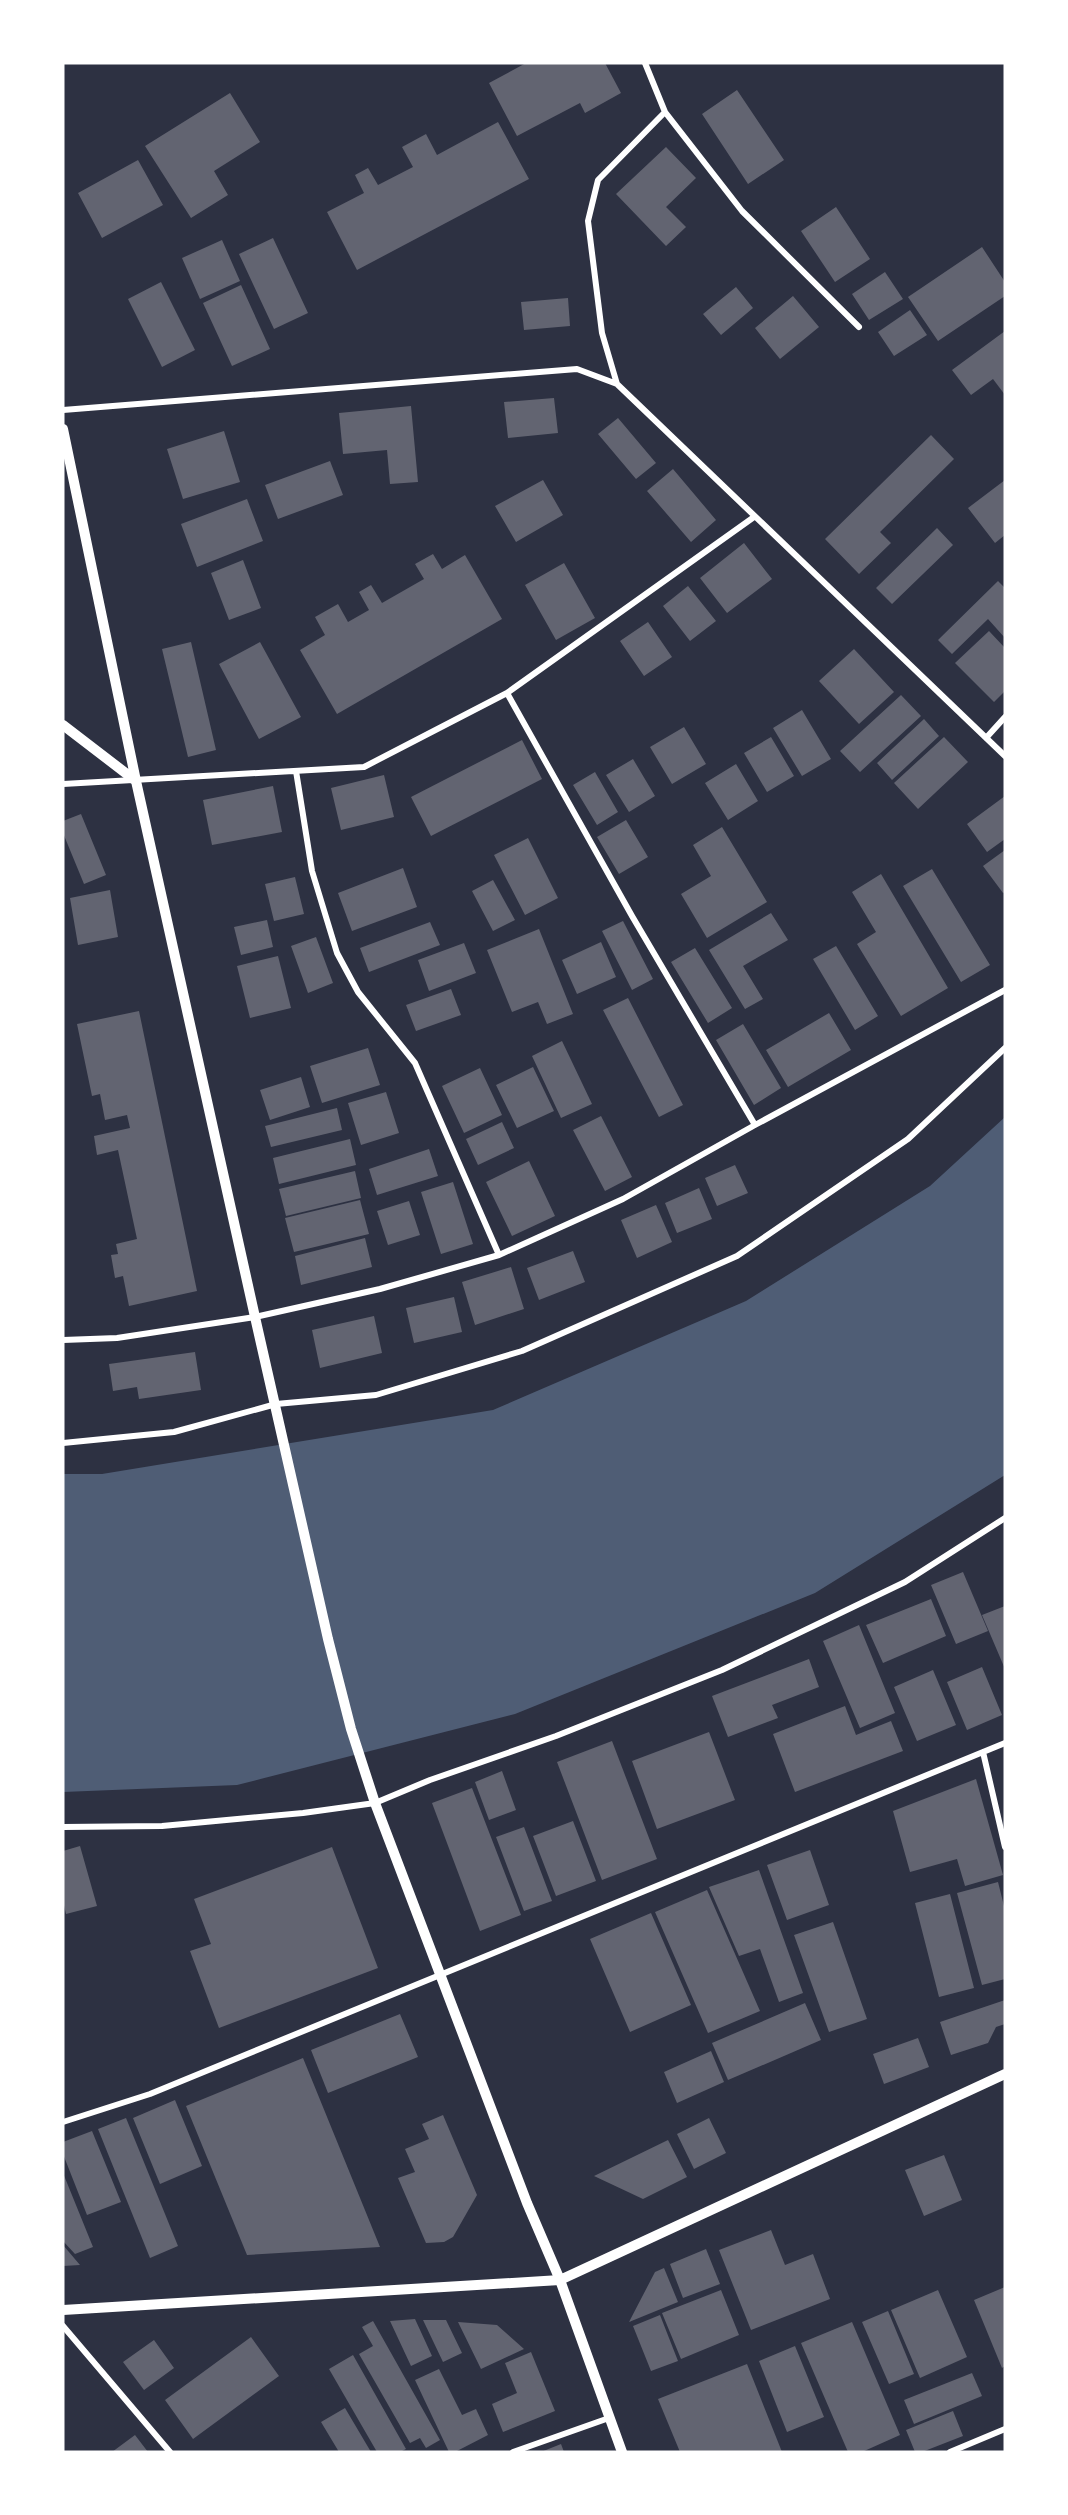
<svg xmlns="http://www.w3.org/2000/svg" width="1068" height="2515" viewBox="0 0 1068 2515" font-family="'Fira Sans Condensed',sans-serif">
<style>
.water{fill:#4f5d75}
.building{fill:#626471}
.lines{fill:none;stroke-linecap:round;stroke-linejoin:round}
.minor{stroke:#fff;stroke-width:6}
.tertiary{stroke:#fff;stroke-width:10}
</style>
<rect width="100%" height="100%" fill="#2d3142"/>
<path class="water" d="M1005,1117V1475L815,1593L515,1714L237,1785L63,1792V1474H102L493,1410L746,1301L930,1186Z"/>
<path class="building" d="M526,63H605L621,93L585,113L580,103L517,136L489,83Z
M737,90L784,160L748,184L702,114Z
M230,93L260,142L214,171L228,195L191,218L145,146Z
M498,122L529,179L357,270L327,212L364,193L355,175L368,168L378,185L413,167L402,147L426,134L437,155Z
M666,147L696,178L666,207L686,227L666,246L616,194Z
M138,160L163,205L102,238L78,193Z
M836,207L870,259L835,282L801,231Z
M273,238L308,313L274,329L239,254Z
M222,240L240,281L200,299L182,258Z
M982,247L1005,282V296L938,341L908,297Z
M885,272L903,299L869,320L852,294Z
M161,282L195,350L162,367L128,299Z
M241,285L270,349L232,366L203,303Z
M736,287L753,308L721,335L703,314Z
M793,296L819,327L780,359L755,328Z
M568,298L570,326L524,330L521,302Z
M910,310L927,335L894,356L878,332Z
M1005,331V395L993,379L971,395L952,370Z
M554,398L558,433L508,438L504,402Z
M411,406L418,482L390,484L387,450L343,454L339,413Z
M618,418L656,463L636,479L598,434Z
M224,431L240,482L183,499L167,449Z
M931,435L954,459L880,532L891,543L859,574L825,539Z
M330,461L343,495L278,519L265,485Z
M673,469L716,520L691,542L647,491Z
M543,480L563,515L516,542L495,506Z
M1005,480V535L995,543L968,508Z
M247,499L263,541L197,567L181,524Z
M937,528L953,545L892,604L876,588Z
M744,543L772,579L727,613L700,578Z
M433,554L442,569L465,555L502,619L337,714L300,650L325,635L315,617L338,604L348,622L369,610L359,592L371,585L382,603L424,579L415,564Z
M243,560L261,608L229,620L211,573Z
M564,563L595,618L556,640L525,585Z
M998,581L1005,588V638L988,619L952,654L938,640Z
M688,586L716,621L690,641L663,606Z
M648,622L672,657L644,676L620,641Z
M989,631L1005,648V691L994,702L955,663Z
M191,642L216,750L188,757L162,649Z
M260,642L301,717L259,739L219,664Z
M854,649L894,692L859,724L819,681Z
M901,695L921,716L860,772L840,751Z
M802,710L831,759L802,776L773,728Z
M924,719L939,736L892,780L877,763Z
M684,727L706,764L672,784L650,747Z
M771,737L794,776L767,792L744,753Z
M944,737L968,762L918,809L894,783Z
M522,740L542,779L431,836L411,797Z
M633,759L655,796L629,812L606,775Z
M736,764L758,801L728,820L705,783Z
M595,772L618,812L597,825L573,785Z
M384,775L394,817L341,830L331,788Z
M273,786L282,832L212,845L203,800Z
M1005,796V839L987,852L967,824Z
M81,814L106,875L84,884L63,833V821Z
M626,820L648,857L619,874L597,837Z
M722,827L767,902L707,938L681,894L711,876L693,845Z
M528,838L558,898L525,915L494,855Z
M1005,850V892L1003,893L983,866Z
M403,868L417,907L352,931L338,893Z
M932,869L990,965L961,982L903,886Z
M881,874L948,988L901,1016L857,944L876,932L852,892Z
M295,877L304,914L274,921L265,884Z
M493,880L515,920L493,931L472,891Z
M110,890L118,937L78,945L70,898Z
M771,913L788,940L743,966L763,999L745,1009L709,950Z
M267,920L273,947L241,955L234,927Z
M623,921L653,979L632,990L602,931Z
M430,922L440,945L369,972L360,948Z
M539,929L573,1014L547,1024L538,1002L512,1012L487,950Z
M316,937L333,983L308,993L291,946Z
M601,942L616,977L577,994L562,960Z
M464,943L476,973L429,991L418,960Z
M836,946L878,1016L855,1030L813,959Z
M695,948L732,1008L708,1023L671,962Z
M278,956L291,1008L250,1018L237,966Z
M451,989L461,1015L416,1031L406,1005Z
M628,998L683,1105L659,1117L603,1010Z
M139,1011L197,1291L129,1306L123,1276L115,1278L111,1255L118,1254L116,1244L137,1239L118,1150L97,1155L94,1136L130,1128L127,1115L105,1120L100,1094L92,1096L77,1024Z
M829,1013L851,1050L788,1087L766,1050Z
M743,1024L781,1088L754,1105L716,1040Z
M562,1041L592,1104L561,1118L532,1056Z
M368,1048L380,1085L322,1103L310,1066Z
M533,1067L554,1111L517,1128L496,1085Z
M480,1068L502,1115L464,1133L442,1086Z
M301,1077L310,1107L270,1120L260,1090Z
M386,1092L399,1133L361,1145L348,1103Z
M337,1108L342,1130L271,1147L265,1126Z
M601,1116L632,1177L605,1191L573,1130Z
M502,1122L514,1148L478,1165L466,1139Z
M350,1139L356,1165L279,1184L273,1158Z
M429,1149L438,1176L377,1195L369,1169Z
M529,1161L555,1216L512,1236L486,1182Z
M735,1165L748,1193L717,1206L705,1178Z
M355,1171L361,1198L286,1216L279,1189Z
M453,1182L473,1244L441,1254L421,1192Z
M699,1188L712,1219L677,1233L665,1203Z
M360,1200L369,1234L294,1252L285,1218Z
M409,1201L420,1235L388,1245L377,1211Z
M656,1205L672,1242L637,1258L621,1220Z
M365,1238L372,1267L301,1285L295,1256Z
M573,1251L585,1282L539,1300L527,1268Z
M511,1267L524,1309L475,1325L462,1282Z
M454,1297L462,1332L414,1343L406,1308Z
M374,1316L382,1353L320,1368L312,1330Z
M195,1352L201,1390L139,1399L137,1387L113,1391L109,1364Z
M963,1572L988,1631L956,1644L931,1585Z
M931,1599L946,1636L883,1663L866,1625Z
M1005,1606V1669L982,1615Z
M859,1625L895,1713L860,1728L823,1641Z
M809,1659L819,1687L772,1705L778,1718L728,1737L712,1696Z
M982,1667L1002,1715L967,1730L947,1682Z
M933,1670L956,1725L917,1741L894,1687Z
M845,1706L856,1735L891,1721L903,1751L795,1792L773,1734Z
M709,1732L735,1800L657,1829L632,1761Z
M612,1741L657,1859L602,1880L557,1762Z
M502,1771L516,1810L489,1820L475,1782Z
M976,1779L1003,1875L965,1886L957,1859L910,1872L893,1811Z
M472,1788L521,1915L480,1931L432,1803Z
M573,1821L596,1881L556,1896L533,1836Z
M524,1827L552,1901L524,1911L496,1837Z
M80,1846L97,1906L66,1914L63,1901V1851Z
M332,1847L378,1968L219,2028L190,1951L211,1944L194,1899Z
M810,1850L829,1905L787,1920L767,1865Z
M759,1870L803,1993L779,2002L760,1949L739,1956L709,1887Z
M998,1882L1005,1910V1979L982,1985L957,1893Z
M707,1890L760,2011L708,2033L655,1912Z
M950,1894L974,1988L939,1997L915,1903Z
M651,1913L691,2005L630,2032L590,1939Z
M833,1922L867,2019L829,2032L794,1935Z
M1005,2000V2024L996,2027L988,2043L951,2055L940,2022Z
M805,2003L821,2040L728,2080L712,2043Z
M400,2014L418,2057L328,2093L311,2050Z
M918,2038L929,2067L884,2084L873,2054Z
M711,2051L724,2082L677,2103L664,2072Z
M303,2058L380,2247L247,2255L186,2106Z
M175,2100L202,2166L160,2184L133,2118Z
M443,2115L477,2195L453,2237L444,2242L426,2243L398,2178L415,2172L405,2149L429,2139L422,2124Z
M126,2118L178,2246L150,2258L98,2129Z
M709,2118L726,2153L694,2169L677,2134Z
M92,2131L121,2202L87,2215L63,2154V2142Z
M668,2140L687,2177L643,2199L594,2176Z
M944,2155L962,2200L924,2216L905,2170Z
M63,2173L93,2247L75,2254L63,2241Z
M771,2230L785,2265L813,2254L830,2299L751,2330L719,2250Z
M63,2245L80,2265L63,2266Z
M706,2249L720,2284L683,2298L670,2264Z
M664,2268L678,2302L629,2322L655,2272Z
M1005,2287V2366L1002,2368L974,2300Z
M721,2290L739,2335L681,2359L662,2313Z
M938,2290L967,2357L920,2378L891,2310Z
M888,2311L914,2374L889,2384L862,2322Z
M660,2315L678,2361L651,2371L633,2326Z
M415,2319L432,2356L411,2366L390,2321Z
M423,2320H446L462,2353L443,2362Z
M373,2321L440,2440L426,2448L420,2438L410,2443L359,2354L373,2346L362,2327Z
M458,2322L497,2325L524,2349L481,2369Z
M852,2322L900,2435L862,2452H848L801,2343Z
M251,2337L279,2376L193,2439L165,2400Z
M154,2340L174,2368L144,2390L123,2362Z
M795,2346L824,2417L787,2432L759,2361Z
M531,2352L555,2411L503,2432L492,2404L517,2393L505,2363Z
M353,2355L406,2449L400,2452H377L329,2369Z
M747,2364L782,2452H680L658,2399Z
M439,2369L462,2415L476,2409L488,2435L455,2452H449L415,2380Z
M972,2373L982,2396L914,2424L904,2400Z
M345,2408L371,2452H339L321,2422Z
M953,2411L963,2436L922,2452H915L906,2430Z
M135,2435L148,2452H112Z
M561,2444L564,2452H541Z"/>
<g class="lines">
<path class="minor" d="M665,112L742,211L859,327
M617,384L602,333L588,221L598,180L665,112L645,63
M63,410L577,369L617,384L1005,756
M507,693L632,916L755,1125
M986,738L1005,717
M296,771L312,871L337,953L358,992L415,1063L499,1255
M63,784L364,767L507,693L754,517
M63,1340L117,1338L255,1317L380,1289L499,1255L623,1199L755,1125L1005,990
M63,1443L174,1432L276,1404L376,1395L522,1351L737,1256L908,1139L1005,1048
M983,1752L1005,1847
M63,1827L162,1826L303,1813L375,1803L430,1780L556,1736L722,1670L905,1582L1005,1518
M63,2122L150,2094L1005,1743
M63,2326L170,2452
M513,2452L609,2418
M950,2452L1005,2429"/>
<path class="tertiary" d="M63,429L136,781L255,1317L328,1639L351,1729L375,1803L527,2203L560,2280L622,2452
M63,725L136,781
M63,2310L560,2280L1005,2074"/>
</g>
<rect width="1068" height="2515" fill="none" stroke="#ffffff" stroke-width="129"/>
</svg>
